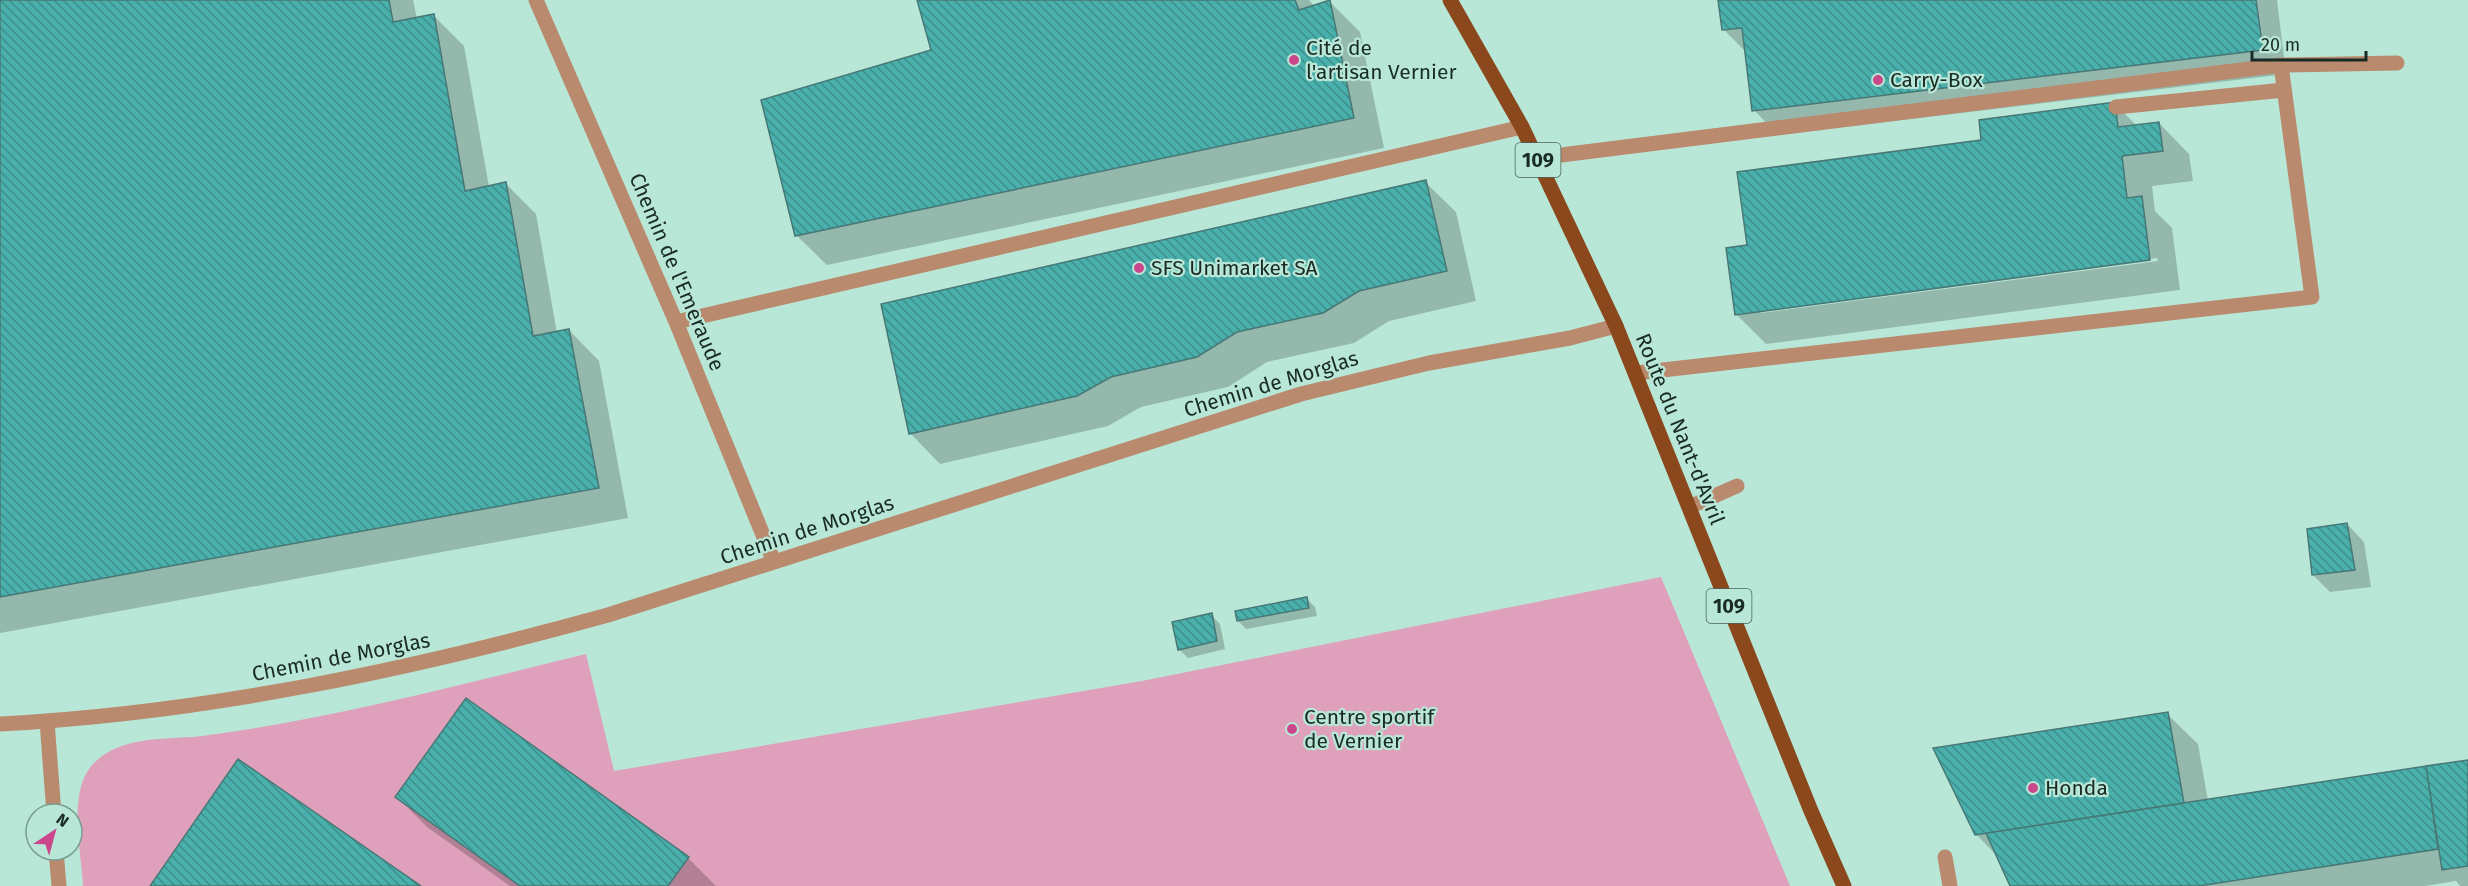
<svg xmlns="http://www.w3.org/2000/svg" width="2468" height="886" viewBox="0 0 2468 886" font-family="'Fira Sans',sans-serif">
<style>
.green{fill:#dfa0bb}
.shadow{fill:#0003;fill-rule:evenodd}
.building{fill:url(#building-back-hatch);stroke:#487876;stroke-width:1.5}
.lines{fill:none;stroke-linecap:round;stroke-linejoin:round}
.minor{stroke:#b98a6e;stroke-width:15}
.major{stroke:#8a481c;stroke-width:15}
.poi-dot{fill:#cb478c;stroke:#b9e7d7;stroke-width:2}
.labels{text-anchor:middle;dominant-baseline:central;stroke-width:4.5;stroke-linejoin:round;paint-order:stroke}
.shield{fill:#b9e7d7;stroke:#49635a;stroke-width:1.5}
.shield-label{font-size:20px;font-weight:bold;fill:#192b25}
.poi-label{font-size:21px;fill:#192b25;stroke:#b9e7d7;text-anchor:start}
.street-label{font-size:21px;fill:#192b25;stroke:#b9e7d7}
</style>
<defs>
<pattern id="building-back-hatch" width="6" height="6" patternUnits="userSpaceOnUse" patternTransform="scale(1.5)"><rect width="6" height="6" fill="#49b0ab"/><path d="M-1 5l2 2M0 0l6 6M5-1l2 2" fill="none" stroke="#3c8f8b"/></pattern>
</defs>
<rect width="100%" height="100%" fill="#b9e7d7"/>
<path class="green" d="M1661,577L1790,886H83C81,850 67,790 94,763C122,735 166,740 202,736C332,719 459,685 586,654L614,771L1142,681Z"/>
<path class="shadow" d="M0,0H413L417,19L434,16L464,46L489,187L506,184L536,214L557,333L569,330L599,361L628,518L0,633Z
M918,0H1309L1315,7L1330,2L1360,32L1384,148L827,265L796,235L933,51Z
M1720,0H2277L2286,74L1778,135L1754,110L1746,52L1723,29Z
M2115,104L2137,126L2159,123L2189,154L2193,181L2152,186L2155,211L2172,228L2180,290L1766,344L1736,314L1749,246L1983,141ZM2157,258L2158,261L1760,313V310Z
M1425,182L1456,212L1476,301L1389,321L1354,343L1267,362L1228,387L1141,407L1108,426L940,464L910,433Z
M2347,524L2364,542L2371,587L2330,592L2313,575Z
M1306,598L1315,607L1317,616L1246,629L1238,621Z
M1211,615L1220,624L1225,649L1188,658L1179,649Z
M2167,714L2198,744L2208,801L2468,762V886H2460L2456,881L2425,886H2012L1998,857L1976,834Z
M397,797L688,858L716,886H510L427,827Z"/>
<path class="building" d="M0,0H389L393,22L434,14L465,191L506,182L533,336L569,329L599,488L0,597Z
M917,0H1295L1299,10L1330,0L1354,118L795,236L761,100L931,50Z
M1718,0H2256L2263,50L1752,111L1742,28L1722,30Z
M2115,102L2118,127L2159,122L2163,151L2122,156L2127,198L2142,196L2150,260L1735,315L1726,248L1747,245L1737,172L1981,140L1979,120Z
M1426,180L1447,271L1359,291L1323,313L1237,332L1197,357L1111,377L1077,396L909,434L881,304Z
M2347,523L2355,570L2312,575L2307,529Z
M1307,597L1309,608L1237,621L1235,611Z
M1212,613L1217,641L1178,650L1172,622Z
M466,698L689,857L668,886H520L395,797Z
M2168,712L2184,803L1975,835L1933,748Z
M238,759L421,886H150Z
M2468,760V866L2442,870L2426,766Z
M2426,766L2438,849L2199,886H2010L1986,833Z"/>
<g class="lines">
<path class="minor" d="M536,0L676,322L774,562
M2281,65L2397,63
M2116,107L2284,90
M1537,158L2281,65L2312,297L1636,373
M676,322L1522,127
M1689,507L1737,486
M47,721L54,814
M0,724C207,713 409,670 608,615L1301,394L1429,363L1570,338L1616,326
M56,850L59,886
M1945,857L1950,886"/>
<path class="major" d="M1450,0L1522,127L1616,326L1811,811L1844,886"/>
</g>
<g class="poi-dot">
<circle cx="1294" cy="60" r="6"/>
<circle cx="1878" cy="80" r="6"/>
<circle cx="1139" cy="268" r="6"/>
<circle cx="1292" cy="729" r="6"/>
<circle cx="2033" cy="788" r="6"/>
</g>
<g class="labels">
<g class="shield">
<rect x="1515.5" y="143" width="45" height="34" rx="4.5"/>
<rect x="1706.5" y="589" width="45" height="34" rx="4.5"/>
</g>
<g class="shield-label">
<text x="1538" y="160">109</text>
<text x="1729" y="606">109</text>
</g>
<g class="poi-label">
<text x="1306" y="48">Cité de<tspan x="1306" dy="24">l'artisan Vernier</tspan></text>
<text x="1890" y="80">Carry-Box</text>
<text x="1151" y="268">SFS Unimarket SA</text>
<text x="1304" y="717">Centre sportif<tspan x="1304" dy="24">de Vernier</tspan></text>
<text x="2045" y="788">Honda</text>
</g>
<g class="street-label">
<text transform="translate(677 272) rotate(67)">Chemin de l'Emeraude</text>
<text transform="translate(1271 384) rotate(-17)">Chemin de Morglas</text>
<text transform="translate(1680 429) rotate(68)">Route du Nant-d'Avril</text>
<text transform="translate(807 530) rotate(-18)">Chemin de Morglas</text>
<text transform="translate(341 657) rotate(-11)">Chemin de Morglas</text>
</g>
</g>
<g transform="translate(54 832) rotate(36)"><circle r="28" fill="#b9e7d7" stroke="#799c90" stroke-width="1.5"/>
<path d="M0-4.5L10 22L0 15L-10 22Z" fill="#cb478c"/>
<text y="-9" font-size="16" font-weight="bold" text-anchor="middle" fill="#192b25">N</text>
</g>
<path d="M2252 51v9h114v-9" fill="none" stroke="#192b25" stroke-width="3"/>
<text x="2261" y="51" font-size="18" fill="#192b25" stroke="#b9e7d7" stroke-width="4.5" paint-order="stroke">20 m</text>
</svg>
